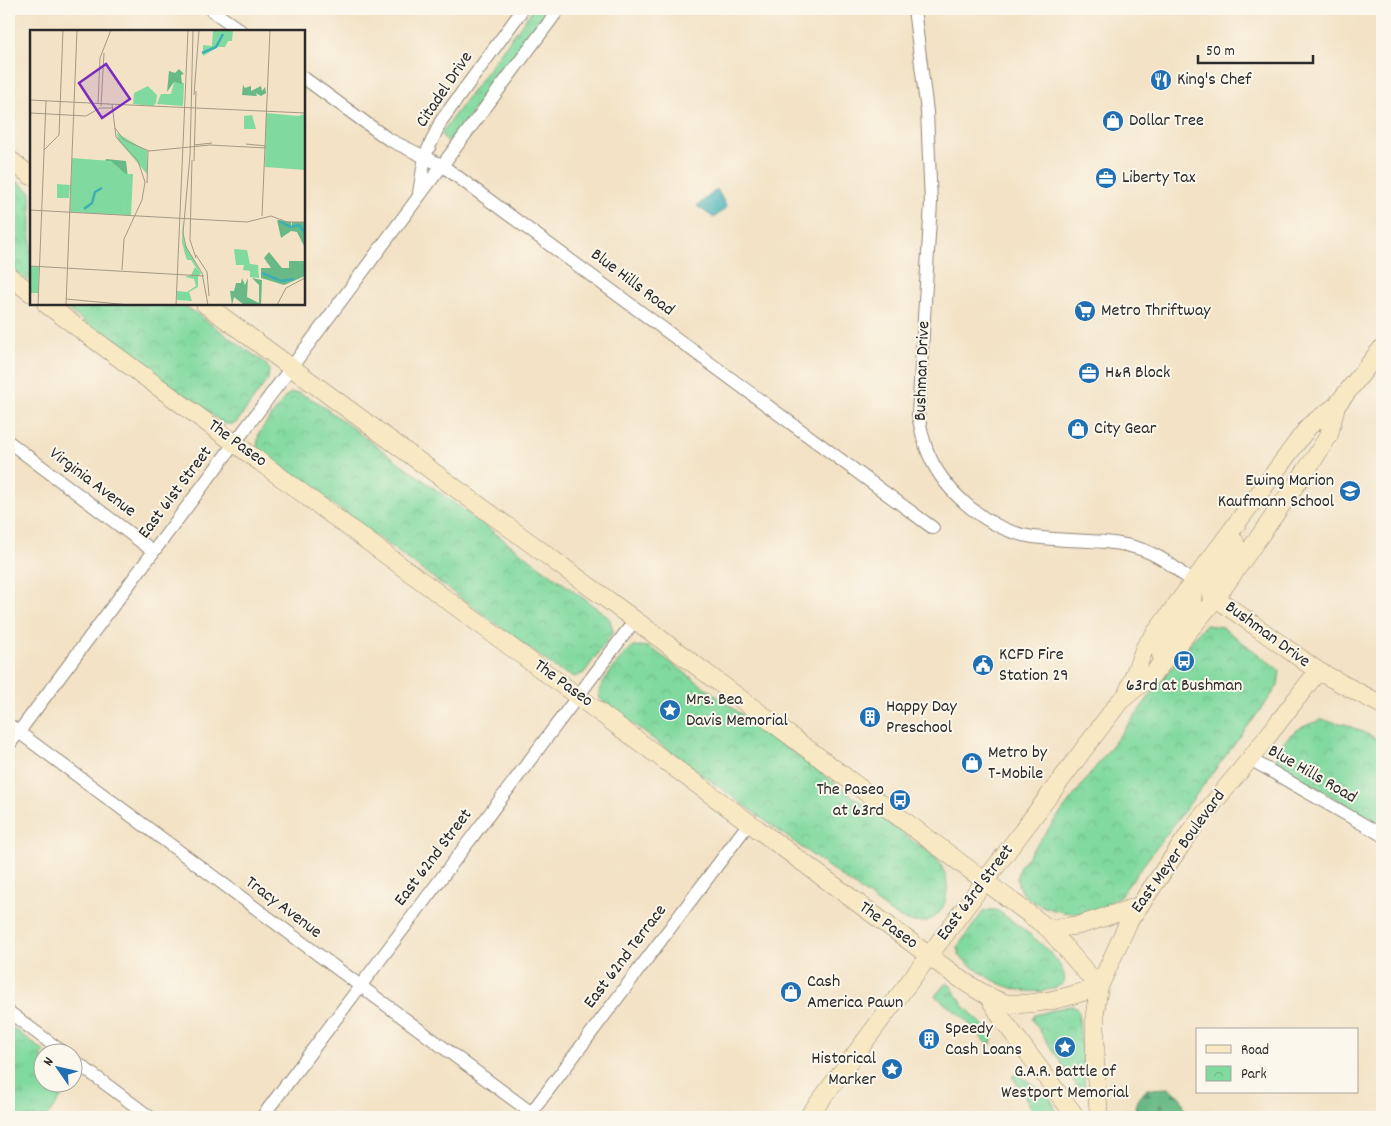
<svg xmlns="http://www.w3.org/2000/svg" width="1391" height="1126" viewBox="0 0 1391 1126" font-family="Dekko,sans-serif">
<style>
.grass{fill:url(#grass-tufts);stroke:#568264}
.forest{fill:url(#forest-firs);stroke:#4a7258}
.park{fill:url(#park-crowns);stroke:#568264}
.water{fill:url(#water-ripples);stroke:#346c70}
.lines{fill:none;stroke-linecap:round;stroke-linejoin:round}
.street-casing{stroke:#8f8678;stroke-width:14}
.secondary-casing{stroke:#8f8678;stroke-width:19}
.street{stroke:#fff;stroke-width:12}
.secondary{stroke:#f8e8c3;stroke-width:18}
.labels{text-anchor:middle;dominant-baseline:central;stroke-width:4;stroke-linejoin:round;paint-order:stroke}
.poi-label{font-size:18px;fill:#2b2b2b;stroke:#fbf7ec;text-anchor:start}
.street-label{font-size:18px;fill:#2b2b2b;stroke:#fbf7ec}
.inset-river{fill:none;stroke:#3daeb5;stroke-width:2.5}
.inset-road{fill:none;stroke:#a39987;stroke-width:1}
.view{fill:#7b2cbf;fill-opacity:0.15;stroke:#7b2cbf;stroke-width:2.5}
.inset-edge{fill:none;stroke:#2b2b2b;stroke-width:2.5}
</style>
<defs>
<pattern id="grass-tufts" width="24" height="20" patternUnits="userSpaceOnUse" patternTransform="scale(1.25)"><rect width="24" height="20" fill="#80d99e"/><path d="M3 7l-1-3M5 7V3M7 7l1-3M15 17l-1-3M17 17v-4M19 17l1-3" fill="none" stroke="#6fba88"/></pattern>
<pattern id="forest-firs" width="22" height="20" patternUnits="userSpaceOnUse" patternTransform="scale(1.25)"><rect width="22" height="20" fill="#68b985"/><path d="M5 1l3.5 6h-7zM16 11l3.5 6h-7z" fill="#56976d"/></pattern>
<pattern id="park-crowns" width="20" height="18" patternUnits="userSpaceOnUse" patternTransform="scale(1.25)"><rect width="20" height="18" fill="#80d99e"/><path d="M2 6a3 3 0 1 1 6 0M12 15a3 3 0 1 1 6 0" fill="none" stroke="#6fba88"/></pattern>
<pattern id="water-ripples" width="26" height="14" patternUnits="userSpaceOnUse" patternTransform="scale(1.25)"><rect width="26" height="14" fill="#3daeb5"/><path d="M2 4q2-2 4 0t4 0M15 11q2-2 4 0t4 0" fill="none" stroke="#338e93"/></pattern>
</defs>
<rect width="100%" height="100%" fill="#fbf7ec"/>
<filter id="ink" filterUnits="userSpaceOnUse"><feTurbulence type="fractalNoise" baseFrequency=".02" numOctaves="2"/><feDisplacementMap in="SourceGraphic" scale="10" xChannelSelector="R" yChannelSelector="G"/><feConvolveMatrix kernelMatrix="1 2 1 2 8 2 1 2 1" color-interpolation-filters="sRGB"/></filter>
<filter id="wash" filterUnits="userSpaceOnUse"><feTurbulence type="fractalNoise" baseFrequency=".0096" numOctaves="4" result="noise"/><feDisplacementMap in="SourceGraphic" scale="20" xChannelSelector="R" yChannelSelector="G"/><feGaussianBlur stdDeviation="1.12" result="paint"/><feColorMatrix in="noise" values="0 0 0 0 0 0 0 0 0 0 0 0 0 0 0 0 0 1.4 0 .05"/><feComposite in="paint" operator="in"/></filter>
<g filter="url(#wash)">
<rect width="100%" height="100%" fill="#f3e2c5"/>
<path class="grass" d="M533,9H549L453,138L446,141L442,135V132Z
M946,983L951,986L963,1005L990,1032L992,1038L991,1044L986,1043L965,1019L935,996Z
M9,1025L46,1053L42,1054V1084H71L47,1117H9Z
M1018,1075C1022,1076 1044,1092 1048,1096C1053,1101 1056,1111 1060,1117H1037L1012,1076Z"/>
<path class="forest" d="M1169,1088C1182,1096 1185,1102 1184,1117H1132L1139,1098L1147,1089Z"/>
<path class="park" d="M9,176L31,192V283L9,266Z
M60,304H183L265,363L269,369L268,379L237,422L233,424H224Z
M291,393H299L317,402L606,615L610,620L613,632L584,673L574,677L560,671L260,451L257,447L259,433L286,396Z
M1206,625L1222,627L1274,666L1280,671L1278,685L1273,693L1120,896C1107,904 1096,911 1081,913C1056,915 1002,898 1021,865L1200,630Z
M640,646L649,647L658,653L935,857C959,883 946,931 908,921C902,919 896,915 890,912L604,703C601,700 598,697 599,692C599,685 625,651 633,647C634,647 639,646 640,646Z
M1322,720L1345,724L1382,741V825L1282,768L1276,761C1277,738 1302,725 1322,720Z
M989,910H997C1013,922 1071,960 1064,983C1034,1002 998,986 973,967C965,961 958,957 957,947L983,912Z
M1068,1006H1075L1078,1011L1085,1087L1084,1093L1082,1094L1032,1019L1035,1015Z"/>
<path class="water" d="M717,189L727,207L714,218L697,206Z"/>
</g>
<g filter="url(#ink)">
<g class="lines">
<g class="street-casing">
<path id="street" d="M210,9L241,31
M914,9L927,112L931,203L918,415C921,429 923,442 929,455C946,494 990,531 1033,537C1098,546 1140,530 1192,583
M304,78L388,139L443,166L933,528
M419,193L425,156L441,121L523,9
M9,442L153,551
M9,725L537,1117
M9,745L559,9
M1250,759L1382,835
M9,1012L65,1054
M72,1059L150,1117
M531,1113L749,823
M262,1117L635,620"/>
</g>
<g class="secondary-casing">
<path id="secondary" d="M9,159L31,176
M9,276L31,293
M46,304L908,940C930,956 988,1004 1012,1004C1041,1005 1072,996 1099,987
M205,304L635,620L1049,929L1099,987
M1235,542L1212,582L1210,590L1216,598L1318,671L1382,705
M1161,655C1164,648 1167,640 1171,633C1183,613 1197,609 1192,583
M1127,694L1145,647L1157,631L1309,426L1336,406L1382,348
M1049,929L1080,925L1139,906
M989,997L1003,1020L1076,1117
M808,1117L1120,701L1152,675L1216,598L1314,459L1329,435L1336,406
M1099,1117L1095,1063V1013L1099,987L1129,921L1195,825L1250,759L1318,671"/>
</g>
<use href="#street" class="street"/>
<use href="#secondary" class="secondary"/>
</g>
</g>
<defs>
<g id="restaurant-disc" transform="scale(1.125)"><circle r="9.5" fill="#1f6fb2" stroke="#fbf7ec"/><path d="M-5-6h1v4h1v-4h1v4h1v-4h1v5L-1.5 .5V6h-2V.5L-5-1ZM5-6V6H3V1.5H1.5Q1.5-4 5-6Z" fill="#fff"/></g>
<g id="shop-disc" transform="scale(1.125)"><circle r="9.5" fill="#1f6fb2" stroke="#fbf7ec"/><path d="M-5-2.5h2.3a2.7 3.5 0 0 1 5.4 0H5L5.5 6h-11ZM-1.5-2.5h3a1.5 2.3 0 0 0-3 0Z" fill="#fff"/></g>
<g id="office-disc" transform="scale(1.125)"><circle r="9.5" fill="#1f6fb2" stroke="#fbf7ec"/><path d="M-6-3h4V-5.5h4V-3h4V5H-6ZM-1-4.5V-3h2v-1.5ZM-6 0V1H6V0Z" fill="#fff"/></g>
<g id="supermarket-disc" transform="scale(1.125)"><circle r="9.5" fill="#1f6fb2" stroke="#fbf7ec"/><path d="M-6-5.5h2.5l.6 2H6L4.5 2H-2.5L-4.4-4H-6ZM-1.5 3.2a1.3 1.3 0 1 0 .1 0ZM3 3.2a1.3 1.3 0 1 0 .1 0Z" fill="#fff"/></g>
<g id="school-disc" transform="scale(1.125)"><circle r="9.5" fill="#1f6fb2" stroke="#fbf7ec"/><path d="M0-5L7-2L0 1L-7-2ZM-4 1L0 2.5L4 1V4Q0 6-4 4Z" fill="#fff"/></g>
<g id="bus-disc" transform="scale(1.125)"><circle r="9.5" fill="#1f6fb2" stroke="#fbf7ec"/><path d="M-5-6H5V4H4V6H2V4H-2V6H-4V4H-5ZM-3.5-4V0h7V-4ZM-3.5 1.2v1.5H-2V1.2ZM2 1.2v1.5H3.5V1.2Z" fill="#fff"/></g>
<g id="civic-disc" transform="scale(1.125)"><circle r="9.5" fill="#1f6fb2" stroke="#fbf7ec"/><path d="M-.6-6.5H3V-4.5H.6V-3L4-1V1h2V6H-6V1h2V-1L-.6-3ZM-1.2 2.5V6h2.4V2.5Z" fill="#fff"/></g>
<g id="sight-disc" transform="scale(1.125)"><circle r="9.5" fill="#1f6fb2" stroke="#fbf7ec"/><path d="M0-6L1.8-2.2L6-1.7L2.9 1.2L3.7 5.4L0 3.3L-3.7 5.4L-2.9 1.2L-6-1.7L-1.8-2.2Z" fill="#fff"/></g>
<g id="building-disc" transform="scale(1.125)"><circle r="9.5" fill="#1f6fb2" stroke="#fbf7ec"/><path d="M-4-6H4V6H1V3H-1V6H-4ZM-2.5-4.3h1.7v1.8h-1.7ZM.8-4.3h1.7v1.8H.8ZM-2.5-1h1.7V.8h-1.7ZM.8-1h1.7V.8H.8Z" fill="#fff"/></g>
</defs>
<g fill-rule="evenodd">
<use href="#restaurant-disc" x="1161" y="80"/>
<use href="#shop-disc" x="1113" y="121"/>
<use href="#office-disc" x="1106" y="178"/>
<use href="#supermarket-disc" x="1085" y="311"/>
<use href="#office-disc" x="1089" y="373"/>
<use href="#shop-disc" x="1078" y="429"/>
<use href="#school-disc" x="1350" y="491"/>
<use href="#bus-disc" x="1184" y="661"/>
<use href="#civic-disc" x="983" y="665"/>
<use href="#sight-disc" x="670" y="710"/>
<use href="#building-disc" x="870" y="717"/>
<use href="#shop-disc" x="972" y="763"/>
<use href="#bus-disc" x="900" y="800"/>
<use href="#shop-disc" x="791" y="992"/>
<use href="#building-disc" x="929" y="1039"/>
<use href="#sight-disc" x="1065" y="1047"/>
<use href="#sight-disc" x="892" y="1069"/>
</g>
<g class="labels">
<g class="poi-label">
<text x="1177" y="80">King's Chef</text>
<text x="1129" y="121">Dollar Tree</text>
<text x="1122" y="178">Liberty Tax</text>
<text x="1101" y="311">Metro Thriftway</text>
<text x="1105" y="373">H&amp;R Block</text>
<text x="1094" y="429">City Gear</text>
<text x="1334" y="481" text-anchor="end">Ewing Marion<tspan x="1334" dy="21">Kaufmann School</tspan></text>
<text x="999" y="655">KCFD Fire<tspan x="999" dy="21">Station 29</tspan></text>
<text x="1184" y="686" text-anchor="middle">63rd at Bushman</text>
<text x="686" y="700">Mrs. Bea<tspan x="686" dy="21">Davis Memorial</tspan></text>
<text x="886" y="707">Happy Day<tspan x="886" dy="21">Preschool</tspan></text>
<text x="988" y="753">Metro by<tspan x="988" dy="21">T-Mobile</tspan></text>
<text x="884" y="790" text-anchor="end">The Paseo<tspan x="884" dy="21">at 63rd</tspan></text>
<text x="807" y="982">Cash<tspan x="807" dy="21">America Pawn</tspan></text>
<text x="945" y="1029">Speedy<tspan x="945" dy="21">Cash Loans</tspan></text>
<text x="876" y="1059" text-anchor="end">Historical<tspan x="876" dy="21">Marker</tspan></text>
<text x="1065" y="1072" text-anchor="middle">G.A.R. Battle of<tspan x="1065" dy="21">Westport Memorial</tspan></text>
</g>
<g class="street-label">
<text transform="translate(445 90) rotate(-56)">Citadel Drive</text>
<text transform="translate(632 283) rotate(37)">Blue Hills Road</text>
<text transform="translate(923 371) rotate(-88)">Bushman Drive</text>
<text transform="translate(237 444) rotate(36)">The Paseo</text>
<text transform="translate(92 483) rotate(37)">Virginia Avenue</text>
<text transform="translate(176 493) rotate(-53)">East 61st Street</text>
<text transform="translate(1267 635) rotate(36)">Bushman Drive</text>
<text transform="translate(563 684) rotate(36)">The Paseo</text>
<text transform="translate(1312 775) rotate(30)">Blue Hills Road</text>
<text transform="translate(1179 852) rotate(-54)">East Meyer Boulevard</text>
<text transform="translate(434 858) rotate(-53)">East 62nd Street</text>
<text transform="translate(976 893) rotate(-53)">East 63rd Street</text>
<text transform="translate(283 908) rotate(37)">Tracy Avenue</text>
<text transform="translate(888 926) rotate(36)">The Paseo</text>
<text transform="translate(626 957) rotate(-53)">East 62nd Terrace</text>
</g>
</g>
<g transform="translate(30 30)">
<rect width="275" height="275" fill="#f3e2c5"/>
<path d="M144,52L154,53L153,76L127,74L131,64H141ZM153,189L154,212L171,243L168,247V257L159,262L162,271L147,270V261L157,262L166,256L164,249L155,247L161,245L165,237L169,242L161,230H157L155,224L152,212Z" fill="#80d99e"/>
<path d="M149,39L154,44L151,45L152,54L144,52L137,62L139,41L145,43ZM213,55L215,58L221,56V61L231,56L232,61L235,57L236,63L231,66L226,63L227,66L212,65ZM76,129L96,131L98,148L75,131ZM247,190L261,192V200L262,192H275V218L267,202L261,201L251,208ZM239,222L252,238H259V231H275V246L254,255L231,248V238H241L234,228ZM212,248L215,255L218,248L217,267L229,273V255L222,248L232,250L231,275H214L204,267L202,275L200,261H204L206,253H211Z" fill="#68b985"/>
<path d="M42,128L81,131L97,145L94,185L40,182ZM27,154L40,155L39,168H27Z" fill="#80d99e"/>
<path d="M183,0H203L202,11H198L195,17H188L173,26V15L182,16ZM118,56L127,65L126,73L123,76L103,74L104,63ZM236,83L268,86L275,84V140L235,137ZM87,103L117,121V144L88,110ZM96,144H103L101,185H94ZM204,219L217,220L220,234L228,235L229,248L220,247V241L213,240L214,235H206ZM0,236L9,237L8,263H0Z" fill="#80d99e"/>
<path d="M222,85L226,99H214V86Z" fill="#80d99e"/>
<path class="inset-river" d="M172,23L186,17L193,4M54,179L62,173L65,162L72,158M249,191L261,197L269,195L275,203M232,243L251,251L264,249"/>
<path class="inset-road" d="M163,0L160,126L153,203L156,217L172,243L178,275M164,65L169,0M0,70L79,74M68,74L70,28L81,0M78,74L275,83M82,74L86,107L108,131L115,152L112,170L94,209L92,240M71,76L74,23M0,83L56,86L70,78H82M85,98L94,110L119,121L180,115L236,118M216,114L236,116M164,115L182,113M14,120L29,105L33,0M162,130L160,210L166,228M164,131L166,61M117,153L118,120M0,180L217,192L241,186L257,192H275M232,186L240,0M166,225L177,242L179,266M0,236L174,246M36,269L100,275M8,275L16,71M36,275L47,0M146,275L158,0M247,275L256,258L275,248"/>
<path class="view" d="M76,34L100,69L72,88L49,53Z"/>
<rect width="275" height="275" class="inset-edge"/>
</g>
<rect width="1391" height="1126" fill="none" stroke="#fbf7ec" stroke-width="30"/>
<rect x="1196" y="1028" width="162" height="65" fill="#fbf7ec" stroke="#a8a59f"/>
<rect x="1206" y="1045" width="25" height="8" fill="#f8e8c3" stroke="#a8a59f"/>
<text x="1241" y="1054" font-size="15" fill="#2b2b2b">Road</text>
<rect x="1206" y="1066" width="25" height="15" fill="url(#park-crowns)" stroke="#a8a59f"/>
<text x="1241" y="1078" font-size="15" fill="#2b2b2b">Park</text>
<g transform="translate(58 1068) rotate(304)"><circle r="24" fill="#fbf7ec" stroke="#a8a59f"/>
<path d="M0-4L9 19L0 12L-9 19Z" fill="#1f6fb2"/>
<text y="-8" font-size="14" font-weight="bold" text-anchor="middle" fill="#2b2b2b">N</text>
</g>
<path d="M1198 55v8h115v-8" fill="none" stroke="#2b2b2b" stroke-width="2.5"/>
<text x="1206" y="55" font-size="15" fill="#2b2b2b" stroke="#fbf7ec" stroke-width="4" paint-order="stroke">50 m</text>
</svg>
